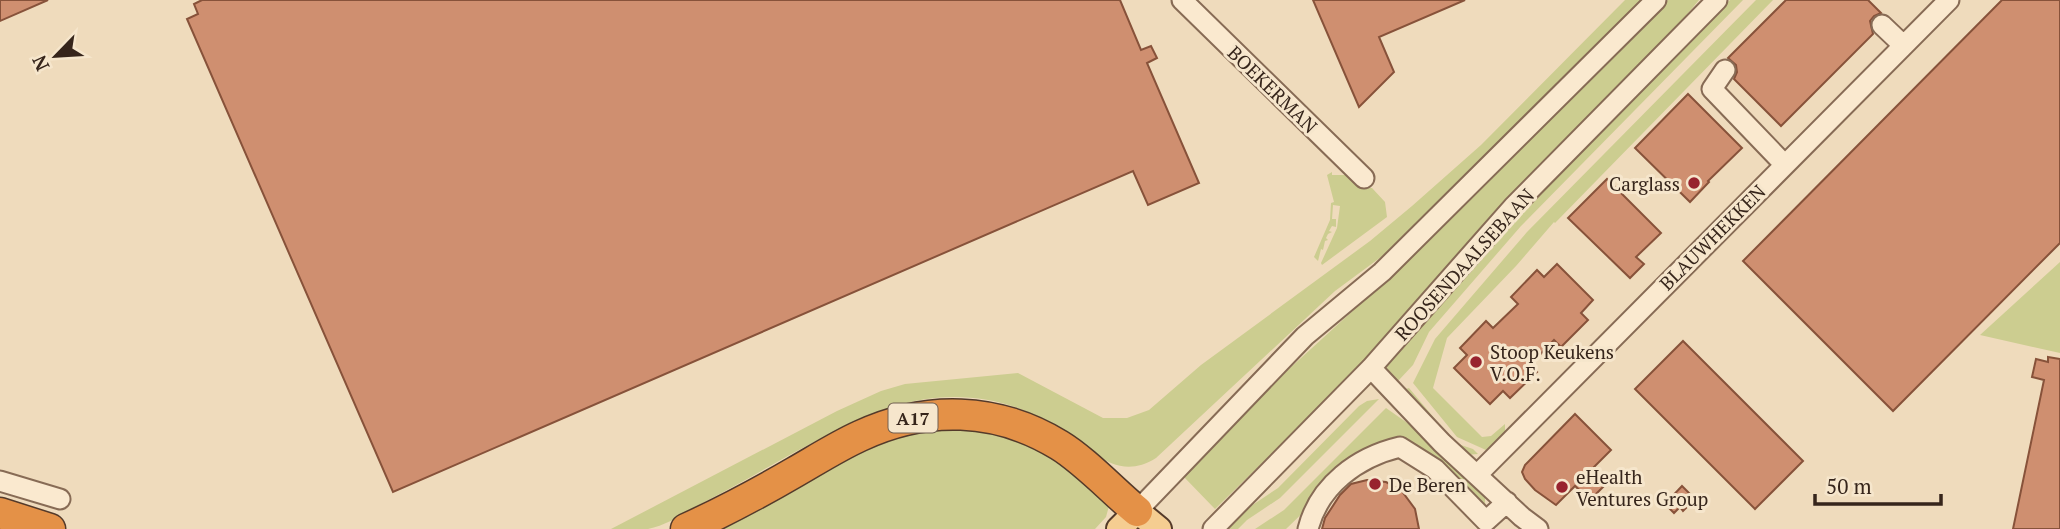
<svg xmlns="http://www.w3.org/2000/svg" width="2060" height="529" viewBox="0 0 2060 529" font-family="'PT Serif',serif">
<style>
.green{fill:#cccd90}
.building{fill:#cf8f70;stroke:#87523a;stroke-width:2}
.lines{fill:none;stroke-linecap:round;stroke-linejoin:round}
.minor-casing{stroke:#876b55;stroke-width:23}
.major-casing{stroke:#543a2a;stroke-width:28}
.highway-casing{stroke:#543a2a;stroke-width:33}
.minor{stroke:#fae9cf;stroke-width:19}
.major{stroke:#f5cd91;stroke-width:24}
.highway{stroke:#e49147;stroke-width:30}
.poi-dot{fill:#98232e;stroke:#f6e6cc;stroke-width:2.5}
.labels{text-anchor:middle;dominant-baseline:central;stroke-width:6;stroke-linejoin:round;paint-order:stroke}
.shield{fill:#f6e6cc;stroke:#705f50;stroke-width:2}
.shield-label{font-size:18px;font-weight:bold;fill:#36251b}
.street-label{font-size:19px;fill:#36251b;stroke:#f6e6cc}
.poi-label{font-size:19px;fill:#36251b;stroke:#f6e6cc;text-anchor:start}
</style>
<rect width="100%" height="100%" fill="#efdbbc"/>
<path class="green" d="M1625,0H1644L1404,240L1335,291L1156,458C1118,482 1093,451 1063,430C1053,423 1041,418 1030,413C998,398 960,394 926,399C856,410 773,467 710,499C691,509 669,525 648,529C636,529 622,529 611,529L837,411L881,391L905,384L1018,373L1103,418H1127L1149,410L1201,365L1370,241L1412,206L1481,145Z
M1668,0H1699L1670,35L1356,371L1215,509L1183,476L1289,369L1425,245Z
M1730,0H1743L1521,226L1429,332L1413,365L1398,381L1384,367L1534,196Z
M1756,0H1773L1555,223L1554,222L1516,266L1447,338L1433,388L1482,437L1491,436L1505,424V432L1486,450L1457,437L1413,383L1435,339L1527,232Z
M1332,172V175H1346L1360,188H1372L1385,202L1387,217L1322,265L1321,263L1337,228L1340,206L1333,205L1332,219H1336V227L1332,226L1329,231L1332,232L1328,234L1326,238L1328,240L1325,241L1323,250L1321,249L1318,261L1314,257L1330,220L1331,203L1334,202L1327,175Z
M2060,262V353L1980,335Z
M1409,388L1455,443L1473,449L1478,454L1465,455L1435,427L1418,401L1406,389Z
M1379,399L1280,498L1247,520L1238,529H1228L1239,514L1278,488L1359,406L1367,401Z
M1386,408L1426,436L1485,492V503L1487,506L1422,452L1367,451L1286,529H1255L1284,510Z
M920,425L985,428L1049,453L1103,495L1109,506L1106,517L1095,529H702L831,459Z"/>
<path class="building" d="M0,0H48L0,21Z
M202,0H1120L1141,50L1151,46L1157,58L1147,63L1199,183L1148,205L1133,171L393,492L187,19L198,14L194,4Z
M1313,0H1465L1379,37L1394,72L1359,107Z
M1786,0H1868L1881,13L1874,16L1870,21L1873,34L1781,126L1734,79L1737,72L1736,65L1728,58Z
M2002,0H2060V243L1893,411L1743,261Z
M1688,94L1742,148L1708,181L1709,182L1690,202L1635,148Z
M1607,179L1661,233L1636,257L1644,264L1630,278L1568,218Z
M1557,264L1593,300L1581,313L1588,320L1561,347L1554,340L1530,365L1537,372L1510,398L1503,391L1490,404L1454,368L1467,355L1460,348L1486,321L1493,328L1518,304L1511,297L1537,270L1544,277Z
M1683,341L1803,461L1755,509L1635,389Z
M2048,357L2060,359V529H2013L2044,380L2032,377L2036,359L2048,362Z
M1575,414L1611,450L1593,468L1608,482L1590,500L1575,486L1556,505L1535,490L1525,479L1522,472L1525,465Z
M1367,480L1386,482L1401,490L1415,509L1419,529H1322L1325,518L1340,495L1351,484Z
M1682,486L1695,499L1683,511L1680,507L1674,513L1665,504Z"/>
<g class="lines">
<g class="minor-casing">
<path id="minor" d="M1182,0L1364,178
M1882,25L1903,45
M1725,70L1712,89L1784,164
M1371,368L1442,443L1522,517L1538,529
M1477,475L1949,0
M0,481L60,499
M1137,511L1305,336L1382,272L1656,0
M1213,529L1371,368L1513,207L1717,0
M1308,529C1319,485 1358,457 1400,447L1435,469L1486,521L1507,502"/>
</g>
<g class="major-casing">
<path id="major" d="M1119,529L1137,511L1159,529"/>
</g>
<g class="highway-casing">
<path id="highway" d="M0,513L50,529
M686,529C723,512 759,493 795,472C816,460 838,446 860,436C926,405 997,407 1059,445C1084,460 1114,492 1137,511"/>
</g>
<use href="#minor" class="minor"/>
<use href="#major" class="major"/>
<use href="#highway" class="highway"/>
</g>
<g class="poi-dot">
<circle cx="1694" cy="183" r="7"/>
<circle cx="1476" cy="362" r="7"/>
<circle cx="1375" cy="484" r="7"/>
<circle cx="1562" cy="487" r="7"/>
</g>
<g class="labels">
<rect class="shield" x="888.5" y="403.5" width="49" height="29" rx="5"/>
<g class="shield-label">
<text x="913" y="418">A17</text>
</g>
<g class="street-label">
<text transform="translate(1273 89) rotate(44)">BOEKERMAN</text>
<text transform="translate(1712 237) rotate(-45)">BLAUWHEKKEN</text>
<text transform="translate(1464 264) rotate(-48)">ROOSENDAALSEBAAN</text>
</g>
<g class="poi-label">
<text x="1680" y="183" text-anchor="end">Carglass</text>
<text x="1490" y="351">Stoop Keukens<tspan x="1490" dy="22">V.O.F.</tspan></text>
<text x="1576" y="476">eHealth<tspan x="1576" dy="22">Ventures Group</tspan></text>
<text x="1389" y="484">De Beren</text>
</g>
</g>
<g transform="translate(56 56) rotate(245)" stroke="#f6e6cc" stroke-width="5" paint-order="stroke">
<path d="M0-5L12 26L0 18L-12 26Z" fill="#36251b"/>
<text y="-10" font-size="19" font-weight="bold" text-anchor="middle" fill="#36251b">N</text>
</g>
<path d="M1815 494v10h126v-10" fill="none" stroke="#36251b" stroke-width="3.5"/>
<text x="1826" y="494" font-size="21" fill="#36251b" stroke="#f6e6cc" stroke-width="5" paint-order="stroke">50 m</text>
</svg>
